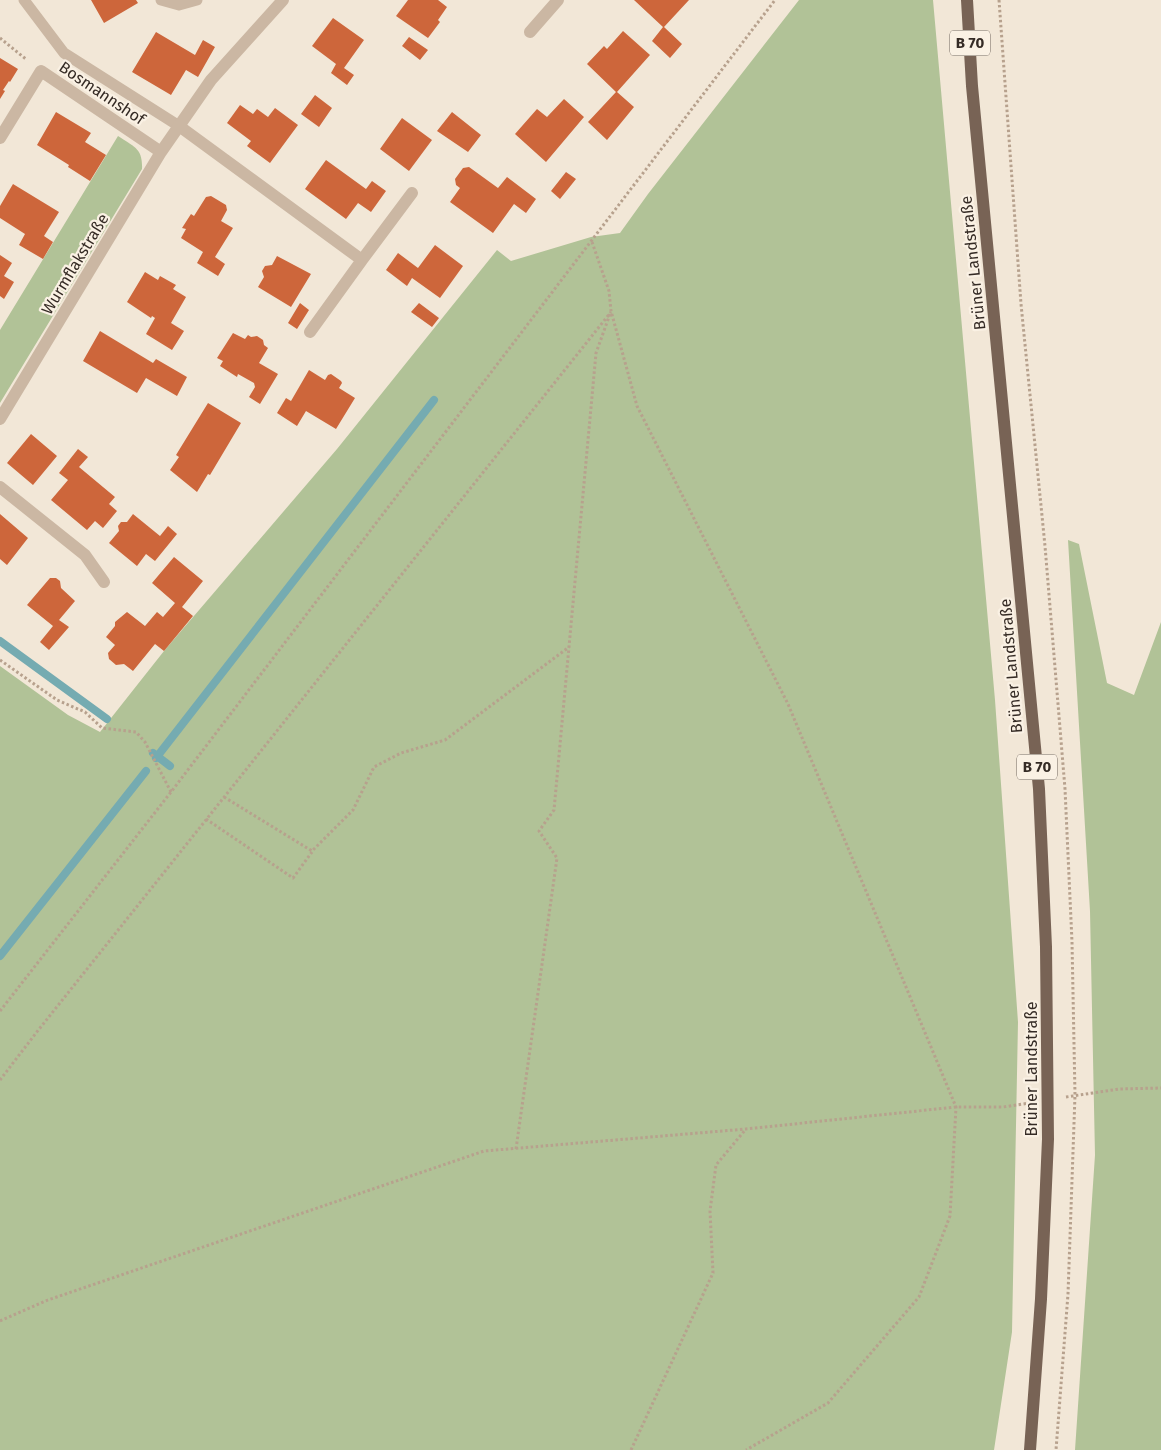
<svg xmlns="http://www.w3.org/2000/svg" width="1161" height="1450" viewBox="0 0 1161 1450" font-family="'Fira Sans',sans-serif">
<style>
.green{fill:#b1c297}
.lines{fill:none;stroke-linecap:round;stroke-linejoin:round}
.stream{stroke:#75abb1;stroke-width:8}
.building{fill:#cd663b}
.path{stroke:#b7a18d;stroke-width:3;stroke-dasharray:2.5 2.5;stroke-linecap:butt}
.service{stroke:#cbb7a3;stroke-width:11}
.minor{stroke:#cbb7a3;stroke-width:12}
.primary{stroke:#786355;stroke-width:12}
.labels{text-anchor:middle;dominant-baseline:central;stroke-width:4.5;stroke-linejoin:round;paint-order:stroke}
.shield{fill:#faf1e4;stroke:#70665e;stroke-width:1}
.shield-label{font-size:15px;font-weight:bold;fill:#352b25}
.street-label{font-size:16px;fill:#352b25;stroke:#faf1e4}
</style>
<rect width="100%" height="100%" fill="#f2e7d7"/>
<path class="green" d="M799,0H933L995,700L1018,1022L1012,1332L994,1450H0V666L68,715L100,732L164,651L337,449L497,250L511,261L591,237L620,233L648,194Z
M118,136C134,147 143,148 142,169L0,403V330Z
M1068,540L1079,544L1107,683L1134,695L1161,622V1450H1075L1095,1155L1090,911Z"/>
<g class="lines">
<path class="stream" d="M0,641L107,719
M153,753L170,766
M156,758L434,400
M0,956L146,771"/>
</g>
<path class="building" d="M91,0H136L138,3L104,23Z
M408,0H438L447,7L438,20L440,22L428,38L396,16Z
M634,0H689L664,27L682,44L670,58L652,41L663,27Z
M333,18L364,40L344,68L354,75L347,85L331,73L336,64L312,46Z
M623,31L650,55L617,92L634,107L607,140L588,122L616,92L587,64L604,46L607,49Z
M156,32L195,55L203,40L215,47L198,77L186,70L171,95L132,72Z
M409,37L428,50L420,60L402,46Z
M0,58L18,69L10,82L9,81L3,90L5,91L0,99Z
M315,95L332,108L319,127L301,114Z
M564,99L584,117L546,162L515,134L537,109L547,117Z
M240,105L253,114L257,109L268,117L275,108L298,125L270,163L247,146L251,141L227,123Z
M56,112L91,133L85,142L106,155L90,181L68,167L69,165L37,145Z
M452,112L481,135L468,152L437,131Z
M402,118L432,140L409,171L380,149Z
M326,160L366,189L372,181L386,191L371,212L358,203L346,219L305,189Z
M469,167L498,188L507,177L536,199L526,213L514,204L493,233L450,202L460,188L456,185L455,179L463,168Z
M566,172L576,179L560,199L551,191Z
M13,184L59,212L44,236L53,242L43,259L19,245L25,234L0,218V206Z
M211,196L226,205L227,210L221,221L233,228L215,257L225,264L218,276L197,263L203,252L181,238L186,229L182,228L191,214L194,216L206,197Z
M435,245L463,266L440,298L412,278L407,286L386,270L398,253L418,268Z
M0,255L12,263L4,276L14,282L4,299L0,296Z
M277,256L311,274L291,307L258,287L264,277L262,271L265,266L272,265Z
M145,272L158,280L160,276L176,285L173,289L186,297L171,323L184,331L172,350L146,334L155,318L152,316L151,318L127,302Z
M300,303L309,310L297,329L288,323Z
M419,303L439,318L432,327L411,312Z
M100,331L153,363L156,359L187,377L177,396L146,378L137,393L83,361Z
M233,333L245,339L248,335L251,337L257,336L263,340L264,345L268,348L259,363L278,374L260,404L249,397L255,387L254,383L238,374L237,377L220,366L223,361L217,358Z
M309,370L325,380L328,375L331,374L341,381L342,383L339,388L355,398L336,429L306,411L297,426L277,413L286,398L291,401Z
M208,403L241,423L210,475L208,474L197,492L170,470L179,457L176,455Z
M31,434L57,456L33,485L7,463Z
M78,449L88,457L79,467L115,497L109,504L117,511L103,528L95,521L87,530L51,500L68,480L59,473Z
M0,514L28,538L7,565L0,559Z
M133,514L160,536L168,526L177,534L155,561L146,554L137,566L109,543L119,531L118,526L121,522H127Z
M174,557L203,581L182,607L193,616L164,651L155,644L133,671L124,664L116,665L109,659L108,653L115,645L106,637L115,626V622L127,612L145,626L157,612L163,617L175,603L152,583Z
M50,578H56L60,581L61,588L75,601L59,620L69,627L49,650L40,642L53,626L27,605Z"/>
<g class="lines">
<path class="path" d="M999,0L1021,304L1045,546L1065,789L1072,942L1075,1095L1068,1294L1056,1450
M0,38L27,60
M592,242L609,291L611,311L637,406L788,704L956,1107L950,1216L919,1297L828,1403L746,1450
M0,660L57,700L85,712L102,728L136,732L145,742L171,792
M224,797L312,851L353,810L374,767L401,753L445,740L569,647
M206,819L293,878L312,852
M0,1011L171,792L775,0
M0,1080L36,1033L611,312
M1066,1097L1119,1089L1161,1088
M516,1149L557,858L539,831L554,810L596,353L610,314
M0,1321L48,1300L484,1151L746,1129L956,1107H1003L1030,1103
M631,1450L713,1273L710,1211L716,1165L746,1129"/>
<path class="service" d="M24,0L64,53L179,126
M161,0L179,5L197,0"/>
<path class="minor" d="M530,32L558,0
M179,126L362,260L310,332
M0,138L41,71L161,152
M362,260L412,193
M0,419L161,152L211,80L283,0
M0,487L85,555L104,582"/>
<path class="primary" d="M967,0L972,86L1039,789L1046,947L1048,1139L1041,1299L1030,1450"/>
</g>
<g class="labels">
<g class="shield">
<rect x="950" y="30.5" width="40" height="25" rx="4"/>
<rect x="1017" y="754.5" width="40" height="25" rx="4"/>
</g>
<g class="shield-label">
<text x="970" y="43">B 70</text>
<text x="1037" y="767">B 70</text>
</g>
<g class="street-label">
<text transform="translate(102 93) rotate(34)">Bosmannshof</text>
<text transform="translate(973 263) rotate(-96)">Brüner Landstraße</text>
<text transform="translate(75 264) rotate(-59)">Wurmflakstraße</text>
<text transform="translate(1011 666) rotate(-95)">Brüner Landstraße</text>
<text transform="translate(1031 1069) rotate(-90)">Brüner Landstraße</text>
</g>
</g>
</svg>
